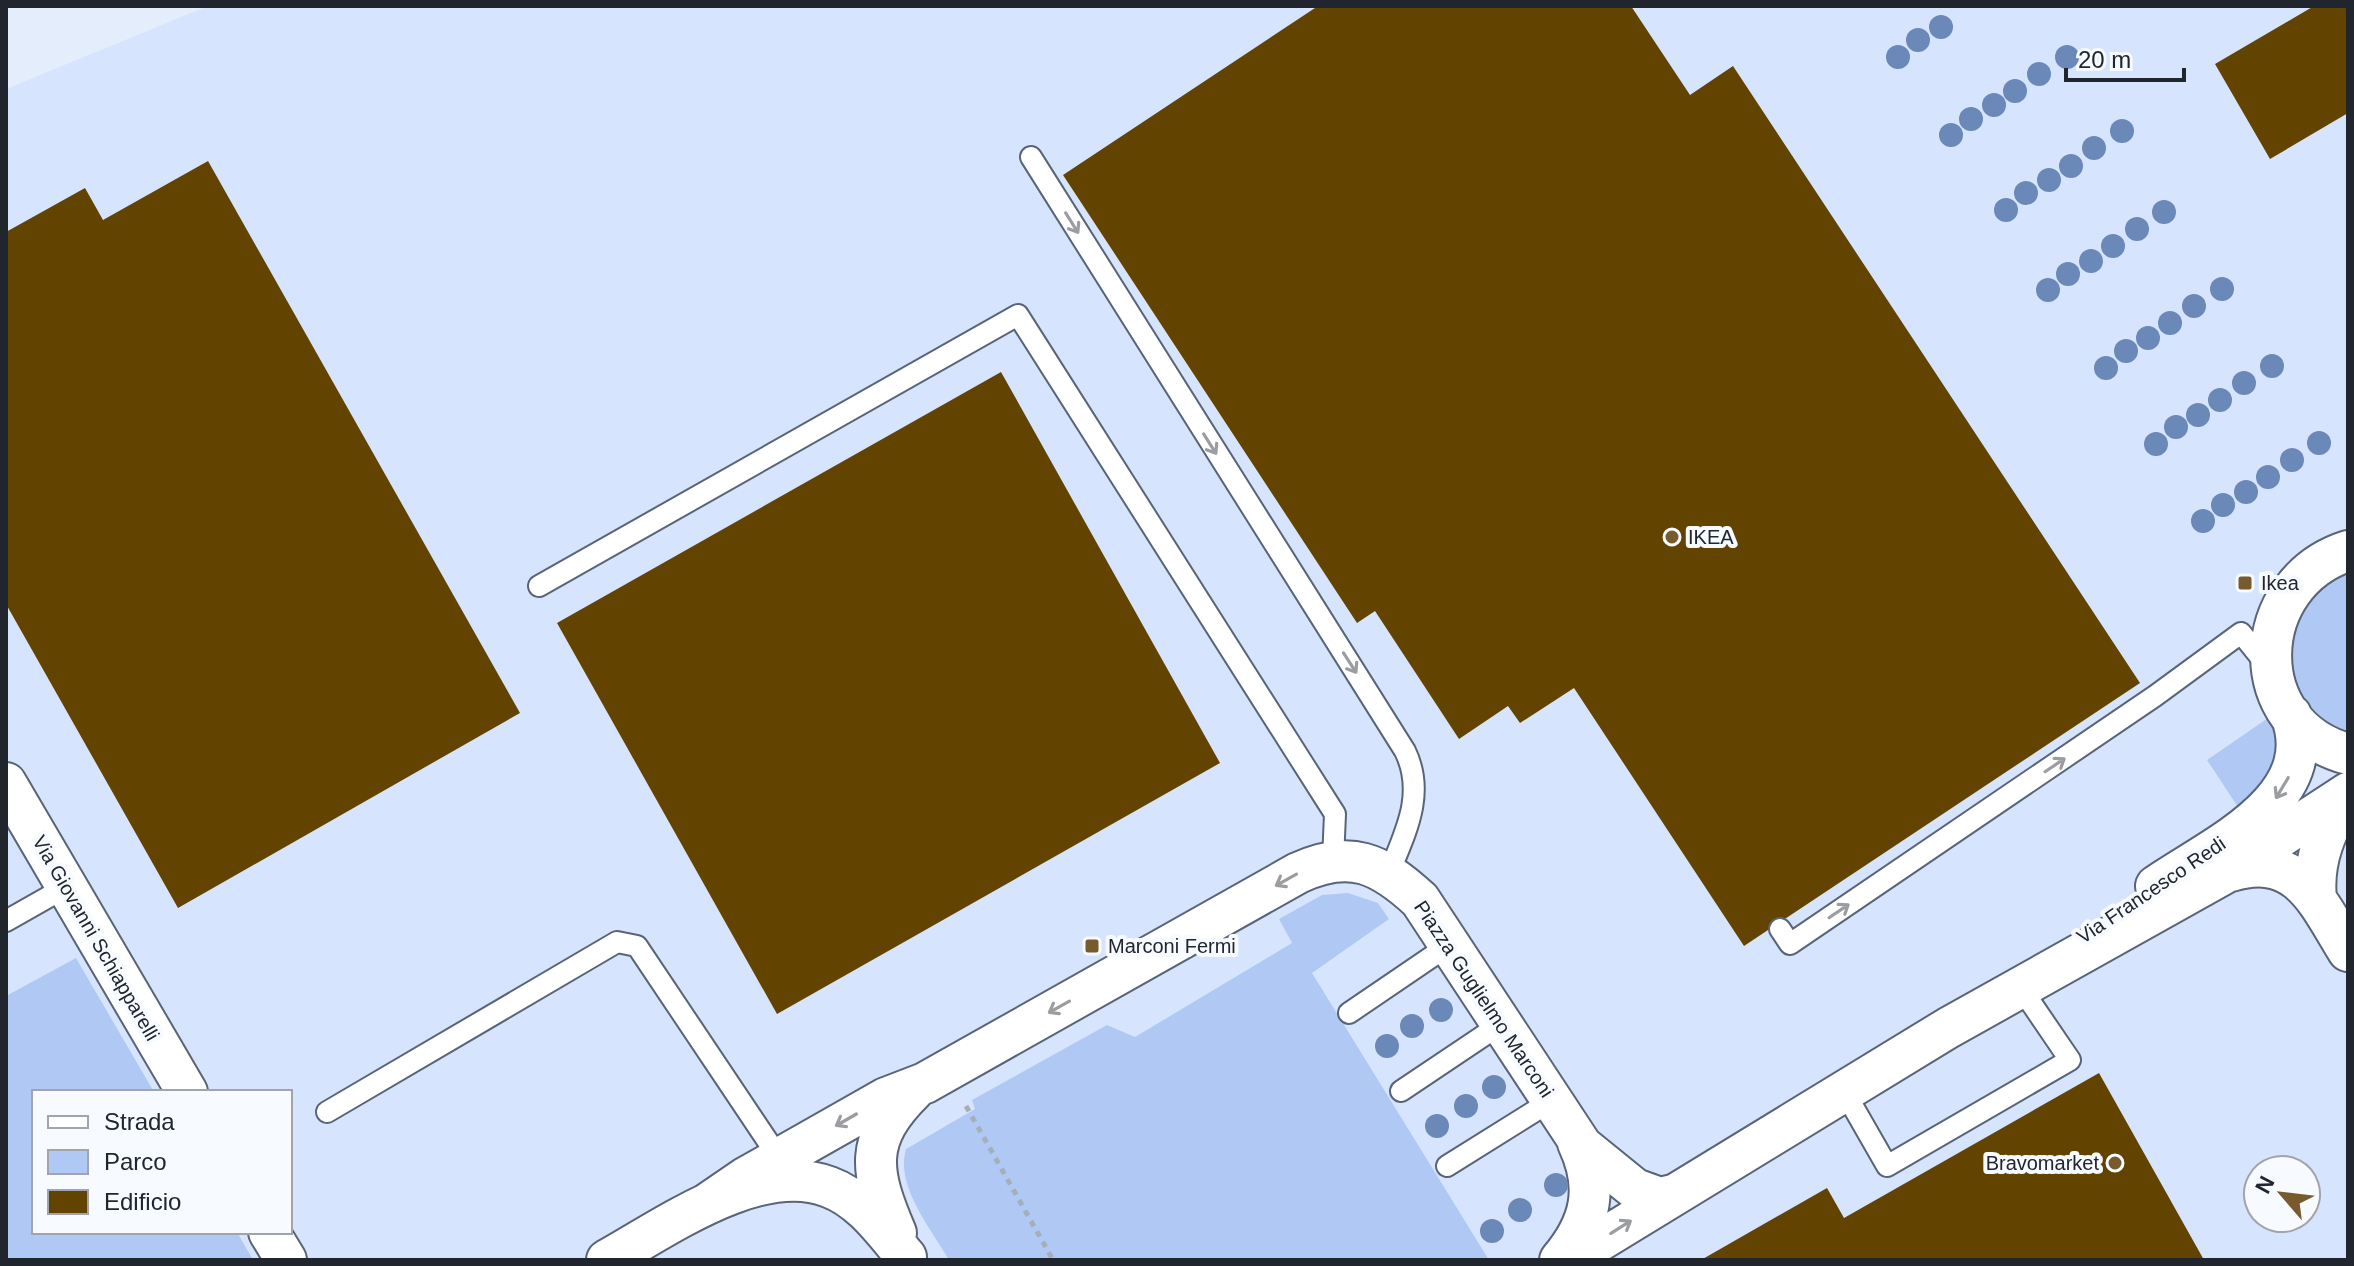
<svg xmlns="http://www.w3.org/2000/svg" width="2354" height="1266" viewBox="0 0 2354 1266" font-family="Helvetica,sans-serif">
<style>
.built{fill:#d6e5fd;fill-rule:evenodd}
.green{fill:#b0c9f4}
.building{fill:#624300}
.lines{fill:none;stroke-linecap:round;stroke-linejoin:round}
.service-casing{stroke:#586478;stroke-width:24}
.minor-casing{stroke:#586478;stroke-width:44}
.path{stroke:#a6aeba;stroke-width:5;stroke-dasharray:6 6;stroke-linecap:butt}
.service{stroke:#fff;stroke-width:20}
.minor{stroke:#fff;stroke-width:40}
.tree{fill:#6a88b8}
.oneway{stroke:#9b9da1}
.poi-dot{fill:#775b2e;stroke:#f7faff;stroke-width:3}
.labels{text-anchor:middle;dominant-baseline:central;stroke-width:8;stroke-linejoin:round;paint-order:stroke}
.poi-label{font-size:20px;fill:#21262e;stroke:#f7faff;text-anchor:start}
.street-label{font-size:20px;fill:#21262e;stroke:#f7faff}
</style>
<rect width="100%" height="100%" fill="#e4edfb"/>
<path class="built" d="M208,6H2348V1260H6V89ZM34,1092H290V1232H34ZM2258,1170H2306V1218H2258Z"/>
<path class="green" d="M2348,570V733C2297,710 2274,661 2303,611C2307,604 2310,595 2316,589C2324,582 2338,576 2348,570Z
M2268,718C2292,750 2264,787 2238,807L2207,760Z
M1348,893L1378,903L1389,919L1312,973L1489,1260H949C931,1228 895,1187 906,1149L975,1109L972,1100L1107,1025L1135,1037L1292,943L1279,919L1322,895Z
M76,958L154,1092H34V1232H237L253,1260H6V996Z"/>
<path class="building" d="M1318,6H1631L1690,95L1733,66L2140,683L1744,946L1574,688L1520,723L1508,706L1459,739L1375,611L1357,623L1063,175Z
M2314,6H2348V113L2270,159L2215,64Z
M208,161L520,713L178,908L6,604V232L85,188L103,220Z
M1001,372L1220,763L777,1014L557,623Z
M2099,1073L2204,1260H1701L1827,1188L1844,1218Z"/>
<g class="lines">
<g class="service-casing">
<path id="service" d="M1031,157L1405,751C1426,794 1405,833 1389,873
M539,586L1018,315L1335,814L1333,860
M6,921L66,887
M1780,929L1790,944L2155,696L2241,633L2270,669
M1349,1013L1449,945
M1401,1091L1501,1024
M1844,1091L1887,1166L2070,1060L2021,988
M327,1112L617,942L637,946L779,1158
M1447,1166L1551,1101"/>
</g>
<g class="minor-casing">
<path id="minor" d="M2348,551C2248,583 2243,726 2348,754
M6,783L187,1092
M2231,871C2299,851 2318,903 2348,951
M2156,886C2212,847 2323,800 2291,715
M2316,899C2312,860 2326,829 2346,797
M707,1204L745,1178L886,1098L925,1083L1298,873C1350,849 1380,863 1420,900L1582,1146L1635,1189L1660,1198L1673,1195
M269,1232L286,1260
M896,1233C870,1172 863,1140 914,1090
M607,1260C666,1227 759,1160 829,1187C862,1199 884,1231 906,1257
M1560,1260C1591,1223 1599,1188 1578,1143
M1568,1260L1948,1028L2227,872L2348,793"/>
</g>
<path class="path" d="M966,1106L1053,1260"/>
<use href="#service" class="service"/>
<use href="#minor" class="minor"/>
</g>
<g class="tree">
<circle cx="1941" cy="27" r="12"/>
<circle cx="1918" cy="40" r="12"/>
<circle cx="1898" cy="57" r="12"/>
<circle cx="2067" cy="57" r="12"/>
<circle cx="2039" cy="74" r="12"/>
<circle cx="2015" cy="91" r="12"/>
<circle cx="1994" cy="105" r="12"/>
<circle cx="1971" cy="119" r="12"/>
<circle cx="2122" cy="131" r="12"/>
<circle cx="1951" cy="135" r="12"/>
<circle cx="2094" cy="148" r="12"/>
<circle cx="2071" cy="166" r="12"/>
<circle cx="2049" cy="180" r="12"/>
<circle cx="2026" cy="193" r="12"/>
<circle cx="2006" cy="210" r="12"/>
<circle cx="2164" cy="212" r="12"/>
<circle cx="2137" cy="229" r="12"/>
<circle cx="2113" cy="246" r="12"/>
<circle cx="2091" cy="261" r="12"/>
<circle cx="2068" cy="274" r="12"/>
<circle cx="2222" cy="289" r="12"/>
<circle cx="2048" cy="290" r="12"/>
<circle cx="2194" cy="306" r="12"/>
<circle cx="2170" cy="323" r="12"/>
<circle cx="2148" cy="338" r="12"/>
<circle cx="2126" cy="351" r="12"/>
<circle cx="2272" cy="366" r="12"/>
<circle cx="2106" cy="368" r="12"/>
<circle cx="2244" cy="383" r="12"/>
<circle cx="2220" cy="400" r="12"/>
<circle cx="2198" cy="415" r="12"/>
<circle cx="2176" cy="427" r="12"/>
<circle cx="2319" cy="443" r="12"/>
<circle cx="2156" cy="444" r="12"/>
<circle cx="2292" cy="460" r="12"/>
<circle cx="2268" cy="477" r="12"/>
<circle cx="2246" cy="492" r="12"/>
<circle cx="2223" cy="505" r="12"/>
<circle cx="2203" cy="521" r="12"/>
<circle cx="1441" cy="1010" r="12"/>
<circle cx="1412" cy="1026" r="12"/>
<circle cx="1387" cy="1046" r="12"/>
<circle cx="1494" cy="1087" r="12"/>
<circle cx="1466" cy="1106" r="12"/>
<circle cx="1437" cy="1126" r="12"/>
<circle cx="1556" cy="1185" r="12"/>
<circle cx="1520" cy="1210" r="12"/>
<circle cx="1492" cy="1231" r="12"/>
</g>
<defs><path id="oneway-shaft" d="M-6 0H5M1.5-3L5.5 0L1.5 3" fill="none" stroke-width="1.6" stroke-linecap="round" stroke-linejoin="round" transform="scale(2)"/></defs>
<g class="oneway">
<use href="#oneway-shaft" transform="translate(1072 223) rotate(58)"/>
<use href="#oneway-shaft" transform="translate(1210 444) rotate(58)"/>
<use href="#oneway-shaft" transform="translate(1350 663) rotate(57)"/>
<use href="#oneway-shaft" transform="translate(2055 765) rotate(-34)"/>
<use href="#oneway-shaft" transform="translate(2282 788) rotate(121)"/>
<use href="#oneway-shaft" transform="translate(1286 880) rotate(151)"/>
<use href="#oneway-shaft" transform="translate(1839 911) rotate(-34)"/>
<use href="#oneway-shaft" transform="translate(1059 1007) rotate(151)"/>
<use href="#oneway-shaft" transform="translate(846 1120) rotate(150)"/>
<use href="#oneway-shaft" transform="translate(1621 1227) rotate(-32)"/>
</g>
<g class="poi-dot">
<circle cx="1672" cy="537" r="8"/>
<rect x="2237" y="575" width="16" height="16" rx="4"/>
<rect x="1084" y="938" width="16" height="16" rx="4"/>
<circle cx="2115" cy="1163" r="8"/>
</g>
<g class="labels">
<g class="poi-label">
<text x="1688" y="537">IKEA</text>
<text x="2261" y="583">Ikea</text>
<text x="1108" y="946">Marconi Fermi</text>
<text x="2099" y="1163" text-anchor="end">Bravomarket</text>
</g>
<g class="street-label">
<text transform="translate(2151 890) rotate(-34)">Via Francesco Redi</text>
<text transform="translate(96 938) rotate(60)">Via Giovanni Schiapparelli</text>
<text transform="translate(1484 999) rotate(56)">Piazza Guglielmo Marconi</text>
</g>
</g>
<rect width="2354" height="1266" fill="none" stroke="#21262e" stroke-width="16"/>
<rect x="32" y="1090" width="260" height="144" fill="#f7faff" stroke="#a1a5ab" stroke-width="2"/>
<rect x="48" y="1116" width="40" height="12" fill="#ffffff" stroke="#a1a5ab" stroke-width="2"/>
<text x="104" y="1130" font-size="24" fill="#21262e">Strada</text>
<rect x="48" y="1150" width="40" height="24" fill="#b0c9f4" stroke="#a1a5ab" stroke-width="2"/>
<text x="104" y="1170" font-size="24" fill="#21262e">Parco</text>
<rect x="48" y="1190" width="40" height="24" fill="#624300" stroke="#a1a5ab" stroke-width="2"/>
<text x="104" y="1210" font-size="24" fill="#21262e">Edificio</text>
<g transform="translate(2282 1194) rotate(298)"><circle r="38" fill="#f7faff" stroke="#a1a5ab" stroke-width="2"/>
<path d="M0-6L14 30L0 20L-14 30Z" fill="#775b2e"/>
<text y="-12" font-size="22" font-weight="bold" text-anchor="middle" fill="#21262e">N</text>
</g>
<path d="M2066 68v12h118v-12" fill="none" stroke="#21262e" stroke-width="4"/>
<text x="2078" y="68" font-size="24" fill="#21262e" stroke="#f7faff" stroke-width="6" paint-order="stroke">20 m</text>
</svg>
